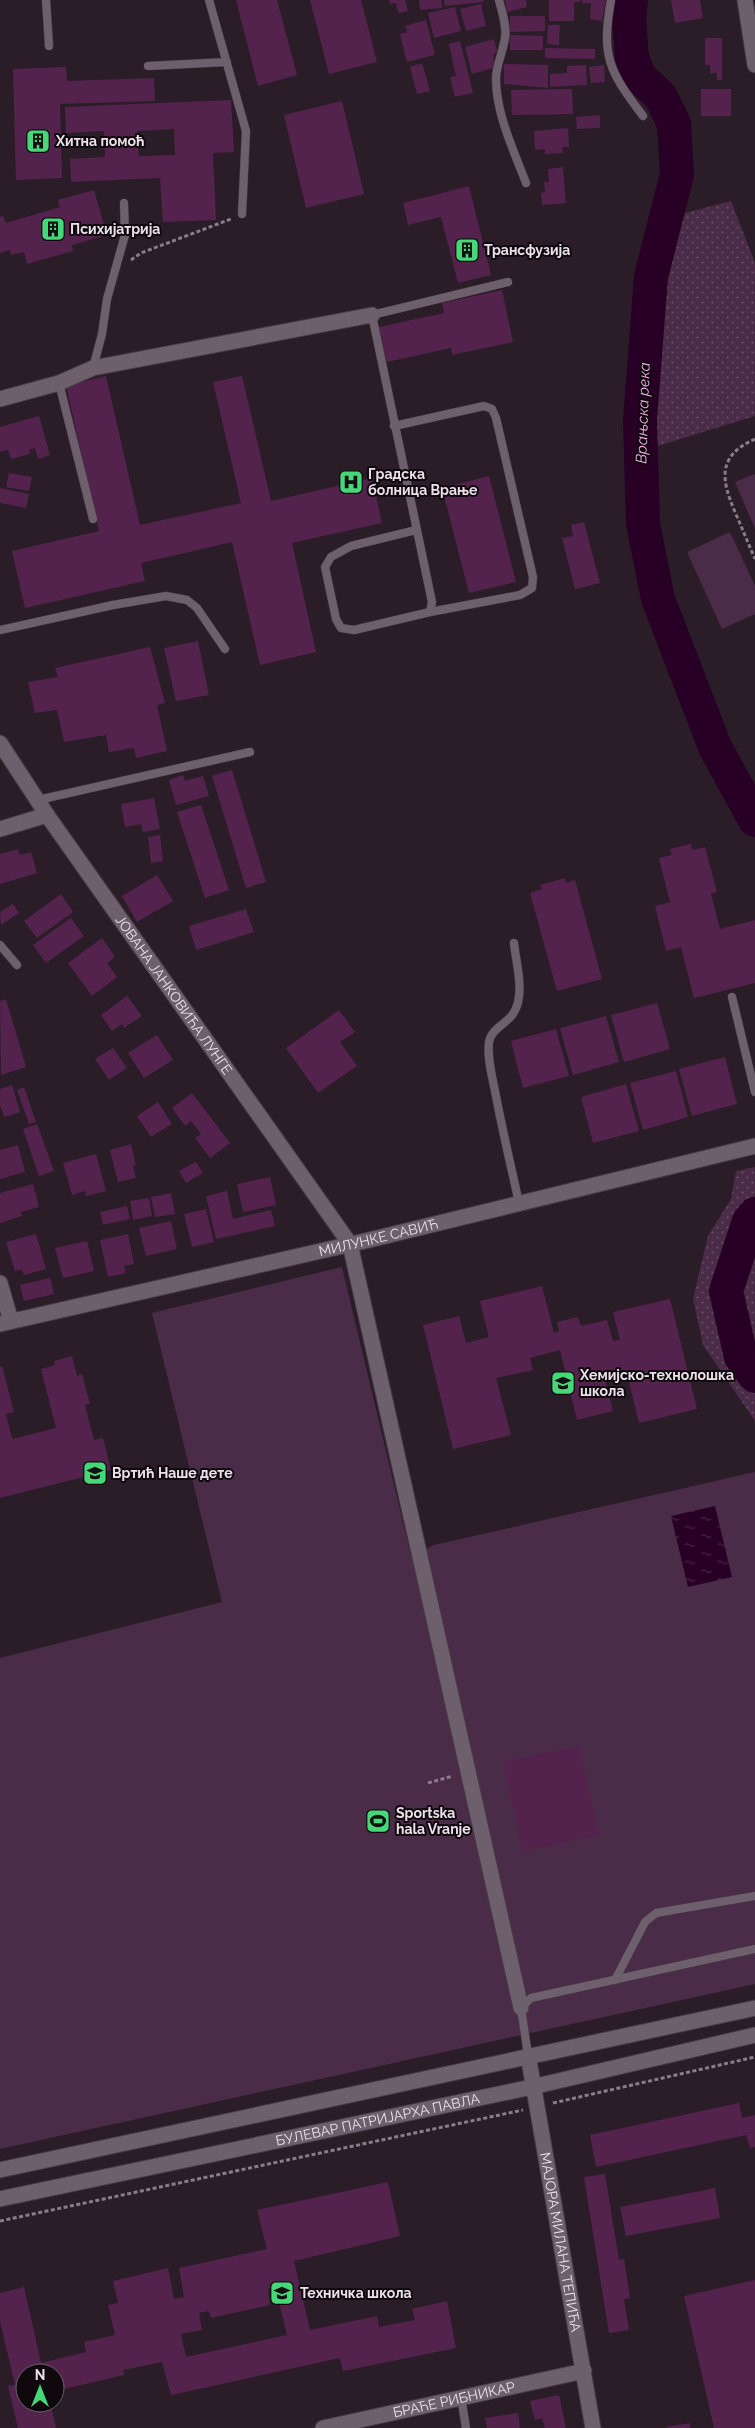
<svg xmlns="http://www.w3.org/2000/svg" width="755" height="2428" viewBox="0 0 755 2428" font-family="Raleway,sans-serif">
<style>
.grass{fill:url(#grass-dots)}
.green{fill:#4b2c48}
.water{fill:url(#water-ripples)}
.lines{fill:none;stroke-linecap:round;stroke-linejoin:round}
.river{stroke:#280025;stroke-width:34}
.building{fill:#53234e;fill-rule:evenodd}
.lane-casing{stroke:#463c45;stroke-width:9}
.street-casing{stroke:#463c45;stroke-width:17}
.secondary-casing{stroke:#463c45;stroke-width:17}
.path{stroke:#897e87;stroke-width:3;stroke-dasharray:4 2.5;stroke-linecap:butt}
.lane{stroke:#6e5f6c;stroke-width:8}
.street{stroke:#6e5f6c;stroke-width:15}
.secondary{stroke:#6e5f6c;stroke-width:15}
.labels{text-anchor:middle;dominant-baseline:central;stroke-width:4;stroke-linejoin:round;paint-order:stroke}
.poi-label{font-size:14px;font-weight:bold;fill:#ebe2e9;stroke:#0f090e;text-anchor:start}
.street-label{font-size:14px;fill:#ebe2e9;stroke:#0f090e}
.water-label{font-size:15px;font-style:italic;fill:#fbaef1;stroke:#0f090e}
</style>
<defs>
<pattern id="grass-dots" width="8" height="8" patternUnits="userSpaceOnUse" patternTransform="scale(1.25)"><rect width="8" height="8" fill="#4b2c48"/><path d="M2 2h.1M6 6h.1" fill="none" stroke="#654a62" stroke-width="1.8" stroke-linecap="round"/></pattern>
<pattern id="water-ripples" width="26" height="14" patternUnits="userSpaceOnUse" patternTransform="scale(1.25)"><rect width="26" height="14" fill="#280025"/><path d="M2 4q2-2 4 0t4 0M15 11q2-2 4 0t4 0" fill="none" stroke="#472545"/></pattern>
</defs>
<rect width="100%" height="100%" fill="#2a1d28"/>
<path class="grass" d="M731,201L755,263V416L651,448L662,279L678,215Z
M755,1167V1421L703,1345L693,1299L708,1236L731,1199L736,1171Z"/>
<path class="green" d="M755,474V529L735,482Z
M730,532L755,586V614L722,629L687,552Z
M342,1267L411,1556L434,1545L755,1472V1984L0,2149V1658L222,1602L152,1313Z"/>
<path class="water" d="M715,1506L732,1577L688,1587L671,1516Z"/>
<g class="lines">
<path class="river" d="M631,0L629,19L632,57L639,76L661,97L674,124L677,174L651,277L640,420L643,524L658,599L715,747L755,820
M755,1214L749,1221L726,1291L741,1357L755,1376"/>
</g>
<path class="building" d="M236,0H277L297,75L258,86Z
M310,0H361L377,62L329,74Z
M389,0H405L408,11L398,13L396,3L390,4Z
M419,0H441L442,8L420,10Z
M444,0H483L484,2L445,6Z
M505,0H526L527,7L507,12Z
M549,0H580V2H574V21H549Z
M582,0H606L602,21L590,19L591,3H582Z
M671,0H700L703,18L675,23Z
M481,4L486,26L466,31L460,9Z
M455,7L461,31L434,38L428,13Z
M510,16H545V31L510,32Z
M426,20L435,55L407,62L400,34L407,32L405,26Z
M548,25H560L559,45L547,44Z
M510,35L543,36V50H510Z
M705,38H722V80H717V73H710V65H705Z
M494,39L497,51L494,54L493,68L472,74L465,47Z
M460,41L473,93L455,97L450,77L456,76L449,44Z
M545,48L595,49V59L545,58Z
M422,63L430,91L417,94L410,67Z
M504,64L548,65V88L504,84Z
M586,65L587,85L550,87V74L567,73V66Z
M604,65L605,82L591,83L589,67Z
M66,67L67,81L154,78L155,101L60,104L62,178L16,180L13,69Z
M572,89L573,114L512,115L511,90Z
M701,89H731V116H701Z
M231,100L234,152L213,153L216,220L163,222L160,178L71,182L70,159L105,157L104,131L66,133L65,107ZM174,129L175,155L139,156L137,131Z
M342,101L364,194L306,208L284,115Z
M600,115V128L577,129L576,117Z
M568,128L569,147H562L563,153L545,154V149L535,150L534,131Z
M563,167L566,203L542,205L541,193L545,192L544,182H549L548,169Z
M469,186L491,275L458,283L441,217L408,225L403,203Z
M94,190L107,235L72,245L73,251L27,264L24,252L11,255L9,250L0,253V217L3,216L6,223L60,207L58,200Z
M502,290L513,342L452,355L451,348L387,362L379,327L444,313L442,303Z
M106,376L140,525L241,503L213,382L242,376L271,501L372,478L382,523L292,543L316,652L260,665L232,542L141,563L145,581L25,608L12,551L99,531L66,386Z
M39,416L50,455L38,459L35,448L29,450L30,454L11,459L8,450L0,452V427Z
M9,473L32,477L29,491L6,487Z
M489,476L516,582L469,593L442,488Z
M0,488L29,494L26,508L0,503Z
M584,522L600,583L575,589L562,538L573,536L571,525Z
M198,641L209,695L176,701L164,648Z
M150,647L165,703L157,705L167,751L136,758L134,748L109,752L106,735L64,742L57,710L35,713L28,682L58,677L55,668Z
M232,770L266,882L246,888L212,776Z
M183,775L185,781L203,776L209,796L176,805L169,780Z
M154,798L160,829L143,832L141,824L125,827L121,804Z
M201,805L229,890L205,898L177,812Z
M160,835L163,861L151,863L148,837Z
M691,844L692,850L705,847L717,892L711,894L720,929L755,920V983L694,998L681,947L666,951L655,906L670,902L659,858L672,855L670,849Z
M18,849L20,855L31,852L37,873L0,884V854Z
M157,875L173,901L137,922L122,896Z
M565,878L566,883L575,880L602,979L557,991L530,893L542,889L540,885Z
M61,894L73,912L37,938L24,921Z
M13,904L19,913L1,925L0,912Z
M246,909L254,932L196,950L189,926Z
M71,918L84,936L46,963L33,945Z
M102,938L115,957L107,963L117,977L92,996L68,963Z
M127,996L142,1016L124,1028L122,1024L112,1031L101,1015Z
M6,999L26,1067L1,1075L0,1001Z
M657,1003L670,1049L624,1062L611,1015Z
M339,1010L355,1032L340,1042L357,1066L318,1093L286,1048Z
M606,1016L619,1062L573,1075L560,1028Z
M556,1029L569,1076L523,1088L511,1041Z
M157,1035L173,1060L144,1078L128,1053Z
M113,1048L127,1068L109,1080L95,1059Z
M725,1057L737,1104L692,1116L679,1069Z
M676,1071L688,1117L643,1130L630,1083Z
M626,1084L639,1131L593,1143L581,1097Z
M12,1085L20,1112L4,1117L0,1105V1089Z
M24,1087L36,1122L29,1124L17,1090Z
M192,1093L230,1143L210,1158L195,1138L201,1134L191,1121L185,1126L172,1108Z
M158,1102L172,1124L151,1137L137,1116Z
M37,1124L54,1171L39,1176L23,1129Z
M131,1144L136,1165L133,1166L136,1178L118,1182L110,1150Z
M18,1145L25,1172L0,1179V1150Z
M96,1154L106,1191L86,1196L85,1191L72,1195L63,1163Z
M196,1162L203,1173L186,1183L179,1171Z
M270,1177L276,1205L243,1212L237,1184Z
M33,1184L39,1207L21,1212L22,1216L0,1223V1193Z
M227,1191L233,1219L271,1210L275,1226L216,1239L206,1196Z
M171,1193L175,1214L155,1217L151,1197Z
M149,1198L152,1216L133,1220L130,1201Z
M127,1206L130,1219L103,1225L100,1212Z
M206,1209L214,1242L192,1247L184,1214Z
M171,1221L177,1249L146,1256L139,1228Z
M36,1234L46,1269L24,1275L22,1270L15,1271L6,1242Z
M128,1234L134,1264L124,1266L126,1273L108,1277L100,1240Z
M87,1241L94,1271L63,1278L55,1248Z
M50,1278L54,1294L24,1301L20,1285Z
M542,1286L554,1333L559,1331L557,1322L578,1317L581,1326L607,1320L613,1341L620,1340L613,1312L670,1299L697,1409L639,1423L627,1374L605,1379L613,1411L577,1420L560,1350L530,1358L533,1370L496,1378L511,1435L453,1449L423,1325L459,1316L466,1343L489,1337L480,1301Z
M72,1356L77,1376L82,1374L90,1404L85,1405L94,1440L103,1438L111,1470L0,1498V1367L2,1366L14,1412L6,1414L12,1439L56,1428L41,1369L55,1365L54,1361Z
M579,1746L599,1835L523,1851L503,1762Z
M739,2103L742,2118L755,2115V2147L750,2148L746,2135L596,2167L590,2135Z
M605,2174L619,2260L624,2259L630,2298L624,2299L629,2330L609,2333L584,2177Z
M388,2182L400,2236L294,2261L310,2330L377,2316L379,2327L415,2320L412,2309L447,2301L456,2348L343,2371L340,2358L171,2395L162,2362L123,2370L124,2375L55,2391V2373H25V2403H50L56,2428H18L8,2386L15,2385L0,2321V2293L24,2287L41,2363L86,2352L84,2342L115,2335L108,2305L118,2303L113,2281L168,2268L174,2299L184,2297L179,2268L267,2249L257,2210ZM275,2286L287,2335L186,2357L181,2334L202,2330L199,2313L209,2311L211,2318L270,2305L268,2289Z
M715,2188L720,2218L626,2236L620,2207Z
M755,2280V2428H714L684,2296Z
M559,2395L566,2428H545L542,2418L535,2420L530,2401Z
M518,2413L520,2428H487L485,2418Z
M690,2423V2428H667L666,2427Z"/>
<g class="lines">
<g class="lane-casing">
<path id="lane" d="M46,0L49,46
M209,0L246,131L242,214
M499,0C502,12 507,26 505,38C503,52 496,65 496,79C496,114 514,151 526,183
M611,0C601,57 609,71 643,116
M148,66L227,62
M93,368L102,334L107,299L125,235L124,203
M59,383L93,519
M394,426L484,406L492,409L496,418L533,577L532,588L520,595L430,612L354,630L341,628L336,619L325,567L331,557L351,546L416,530
M430,612L432,602L372,315L508,282
M0,630L113,605L166,596L187,600L197,608L225,649
M38,800L250,752
M514,943C516,964 526,995 513,1014C506,1024 491,1029 489,1042C487,1058 492,1076 495,1091C502,1129 511,1166 519,1203
M0,945L17,965
M732,997L755,1092
M615,1980L645,1922L656,1913L755,1896
M528,2055L521,2008L531,1998L755,1949
M461,2397L466,2428"/>
</g>
<g class="street-casing">
<g id="street">
<path d="M745,0L755,65"/>
<path d="M0,399L59,383L93,368L372,315"/>
<path id="s1" d="M0,743L47,815L350,1244L521,2008"/>
<path d="M0,829L47,815"/>
<path d="M0,1283L11,1321"/>
<path id="s2" d="M528,2055L593,2428"/>
<path id="s3" d="M323,2428L584,2371"/>
</g>
</g>
<g class="secondary-casing">
<g id="secondary">
<path id="s4" d="M0,1324L369,1240L755,1146"/>
<path d="M0,2170L755,2008"/>
<path id="s5" d="M0,2199L532,2087L755,2035"/>
</g>
</g>
<path class="path" d="M131,260L141,253L231,219
M755,439C717,456 721,479 735,512C742,528 748,543 755,559
M428,1783L453,1776
M553,2103L755,2057
M0,2221L523,2110"/>
<use href="#lane" class="lane"/>
<use href="#street" class="street"/>
<use href="#secondary" class="secondary"/>
</g>
<defs>
<g id="building-square" transform="scale(1.25)"><rect x="-9" y="-9" width="18" height="18" rx="4" fill="#46d779" stroke="#0f090e"/><path d="M-4-6H4V6H1V3H-1V6H-4ZM-2.5-4.3h1.7v1.8h-1.7ZM.8-4.3h1.7v1.8H.8ZM-2.5-1h1.7V.8h-1.7ZM.8-1h1.7V.8H.8Z" fill="#111"/></g>
<g id="hospital-square" transform="scale(1.25)"><rect x="-9" y="-9" width="18" height="18" rx="4" fill="#46d779" stroke="#0f090e"/><path d="M-5-5h3v3.5h4V-5h3V5h-3V1.5h-4V5h-3Z" fill="#111"/></g>
<g id="school-square" transform="scale(1.25)"><rect x="-9" y="-9" width="18" height="18" rx="4" fill="#46d779" stroke="#0f090e"/><path d="M0-5L7-2L0 1L-7-2ZM-4 1L0 2.5L4 1V4Q0 6-4 4Z" fill="#111"/></g>
<g id="stadium-square" transform="scale(1.25)"><rect x="-9" y="-9" width="18" height="18" rx="4" fill="#46d779" stroke="#0f090e"/><path d="M0-5a6.5 5 0 1 0 0 10a6.5 5 0 1 0 0-10ZM-3.5-1.8h7v3.6h-7Z" fill="#111"/></g>
</defs>
<g fill-rule="evenodd">
<use href="#building-square" x="38" y="141"/>
<use href="#building-square" x="53" y="229"/>
<use href="#building-square" x="467" y="250"/>
<use href="#hospital-square" x="351" y="482"/>
<use href="#school-square" x="563" y="1383"/>
<use href="#school-square" x="95" y="1473"/>
<use href="#stadium-square" x="378" y="1821"/>
<use href="#school-square" x="282" y="2293"/>
</g>
<g class="labels">
<g class="poi-label">
<text x="56" y="141">Хитна помоћ</text>
<text x="70" y="229">Психијатрија</text>
<text x="484" y="250">Трансфузија</text>
<text x="368" y="474">Градска<tspan x="368" dy="16">болница Врање</tspan></text>
<text x="580" y="1375">Хемијско-технолошка<tspan x="580" dy="16">школа</tspan></text>
<text x="112" y="1473">Вртић Наше дете</text>
<text x="396" y="1813">Sportska<tspan x="396" dy="16">hala Vranje</tspan></text>
<text x="300" y="2293">Техничка школа</text>
</g>
<g class="street-label">
<text stroke="none"><textPath href="#s1" startOffset="306">ЈОВАНА ЈАНКОВИЋА ЛУНГЕ</textPath></text>
<text stroke="none"><textPath href="#s4" startOffset="388">МИЛУНКЕ САВИЋ</textPath></text>
<text stroke="none"><textPath href="#s5" startOffset="386">БУЛЕВАР ПАТРИЈАРХА ПАВЛА</textPath></text>
<text stroke="none"><textPath href="#s2" startOffset="190">МАЈОРА МИЛАНА ТЕПИЋА</textPath></text>
<text stroke="none"><textPath href="#s3" startOffset="134">БРАЋЕ РИБНИКАР</textPath></text>
</g>
<g class="water-label">
<text transform="translate(643 413) rotate(-88)">Врањска река</text>
</g>
</g>
<g transform="translate(40 2388)"><circle r="24" fill="#0f090e" stroke="#676066"/>
<path d="M0-4L9 19L0 12L-9 19Z" fill="#46d779"/>
<text y="-8" font-size="14" font-weight="bold" text-anchor="middle" fill="#ebe2e9">N</text>
</g>
</svg>
